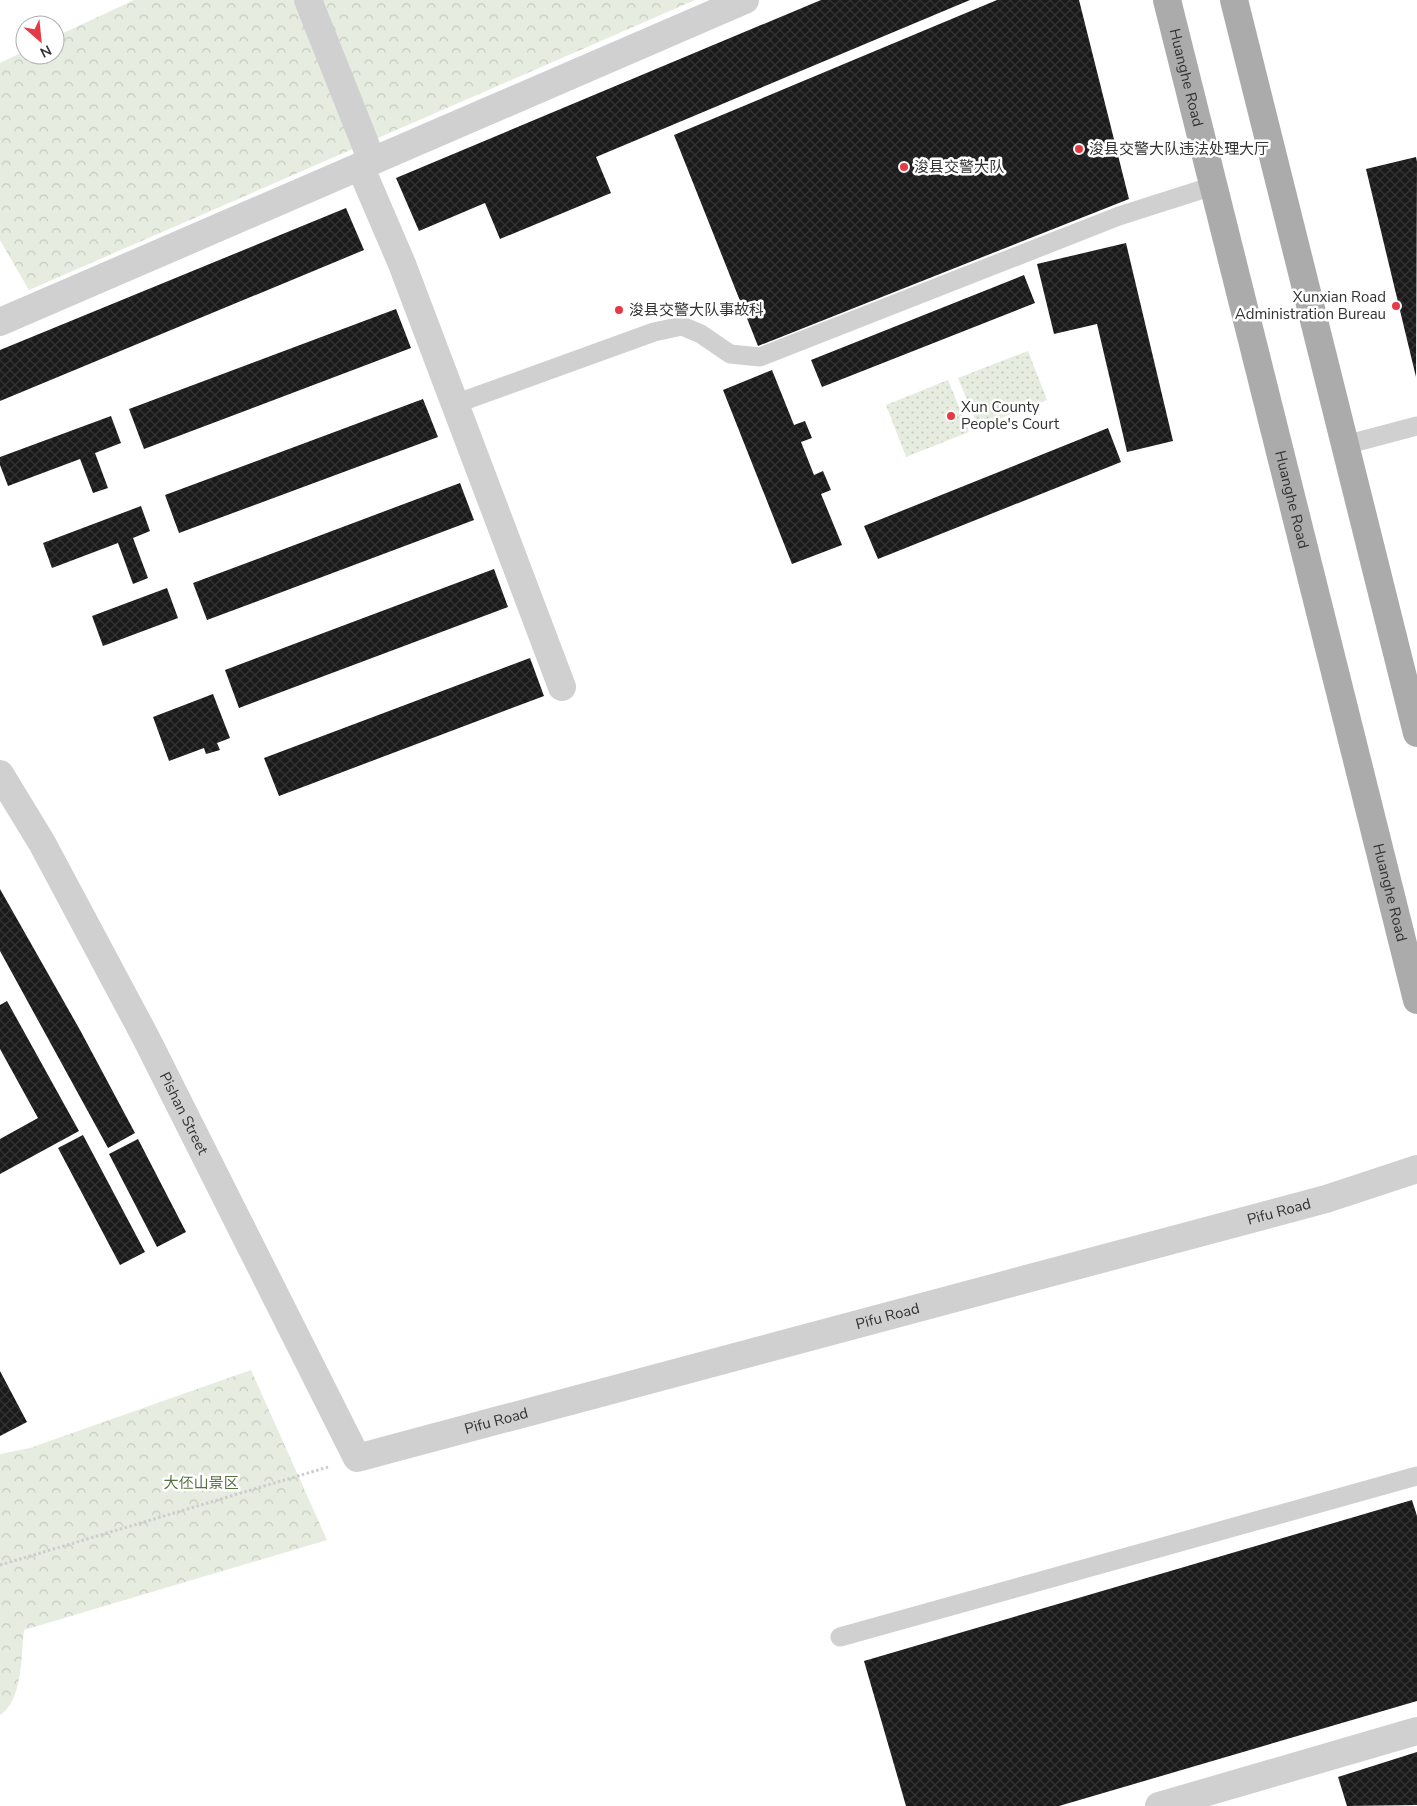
<svg xmlns="http://www.w3.org/2000/svg" width="1417" height="1806" viewBox="0 0 1417 1806" font-family="'Nunito Sans','Noto Sans SC',sans-serif">
<style>
.grass{fill:url(#grass-dots)}
.park{fill:url(#park-crowns)}
.building{fill:url(#building-cross-hatch)}
.lines{fill:none;stroke-linecap:round;stroke-linejoin:round}
.path{stroke:#cdcdcd;stroke-width:3;stroke-dasharray:2.5 2.5;stroke-linecap:butt}
.service{stroke:#d0d0d0;stroke-width:19}
.minor{stroke:#d0d0d0;stroke-width:28}
.tertiary{stroke:#d0d0d0;stroke-width:28}
.primary{stroke:#ababab;stroke-width:28}
.poi-dot{fill:#e63946;stroke:#fff;stroke-width:2}
.labels{text-anchor:middle;dominant-baseline:central;stroke-width:5;stroke-linejoin:round;paint-order:stroke}
.street-label{font-size:15px;fill:#333;stroke:#fff}
.poi-label{font-size:15px;fill:#333;stroke:#fff;text-anchor:start}
.park-label{font-size:15px;fill:#56703f;stroke:#fff}
</style>
<defs>
<pattern id="grass-dots" width="8" height="8" patternUnits="userSpaceOnUse" patternTransform="scale(1.25)"><rect width="8" height="8" fill="#e6ecdf"/><path d="M2 2h.1M6 6h.1" fill="none" stroke="#c6cbc0" stroke-width="1.8" stroke-linecap="round"/></pattern>
<pattern id="park-crowns" width="20" height="18" patternUnits="userSpaceOnUse" patternTransform="scale(1.25)"><rect width="20" height="18" fill="#e6ecdf"/><path d="M2 6a3 3 0 1 1 6 0M12 15a3 3 0 1 1 6 0" fill="none" stroke="#c6cbc0"/></pattern>
<pattern id="building-cross-hatch" width="8" height="8" patternUnits="userSpaceOnUse" patternTransform="scale(1.25)"><rect width="8" height="8" fill="#1a1a1a"/><path d="M0 0l8 8M0 8l8-8" fill="none" stroke="#333"/></pattern>
</defs>
<rect width="100%" height="100%" fill="#fff"/>
<path class="grass" d="M1028,351L1047,400L978,427L958,378Z
M948,380L969,432L906,457L886,405Z"/>
<path class="park" d="M134,0H695L29,290L0,240V63L25,51V55H55V37Z
M251,1370L327,1540L24,1630C21,1654 23,1701 0,1715V1454L30,1448Z"/>
<path class="building" d="M821,0H970L596,157L611,193L500,239L485,203L419,231L396,178Z
M997,0H1079L1129,199L758,346L674,135Z
M1416,157L1417,162L1416,377L1366,169Z
M346,208L364,250L0,401V350Z
M1126,243L1173,441L1127,452L1097,324L1054,334L1037,264Z
M1024,275L1035,303L822,387L811,360Z
M396,309L411,348L144,449L129,409Z
M772,370L794,425L805,421L812,438L801,442L814,475L823,471L831,490L821,494L842,545L792,564L723,390Z
M423,399L438,437L179,533L165,495Z
M111,416L121,443L95,453L108,488L93,493L80,459L8,486L0,465V457Z
M1108,428L1121,462L878,559L864,526Z
M460,483L474,520L207,620L193,583Z
M141,506L150,531L133,538L148,578L133,584L118,543L52,568L43,543Z
M494,569L508,607L239,708L225,670Z
M167,588L178,618L103,646L92,616Z
M530,658L544,696L279,796L264,758Z
M213,694L230,738L217,743L220,750L206,754L204,748L169,761L153,717Z
M0,889L80,1030L135,1133L108,1148L0,951Z
M7,1001L79,1131L0,1174V1139L38,1118L0,1049V1005Z
M83,1135L145,1252L120,1265L58,1148Z
M138,1139L186,1232L157,1247L109,1154Z
M0,1371L27,1422L0,1436Z
M1412,1500L1417,1516V1701L1059,1806H906L864,1661Z
M1417,1752V1805L1347,1806L1338,1777Z"/>
<g class="lines">
<path class="path" d="M0,1565L328,1467"/>
<path class="service" d="M455,404L654,332L682,326L701,334L730,354L760,357L1119,216L1213,186
M1345,445L1417,426
M840,1637L1417,1476"/>
<path class="minor" d="M308,0L372,161
M360,166L402,264L562,687
M0,322L745,0
M1159,1806L1417,1731"/>
<path class="tertiary" id="s1" d="M0,774L42,843L145,1036L357,1458L1326,1199L1417,1169"/>
<g class="primary">
<path id="s2" d="M1167,0L1417,1000"/>
<path d="M1234,0L1417,733"/>
</g>
</g>
<g class="poi-dot">
<circle cx="1079" cy="149" r="5"/>
<circle cx="904" cy="167" r="5"/>
<circle cx="1396" cy="306" r="5"/>
<circle cx="619" cy="310" r="5"/>
<circle cx="951" cy="416" r="5"/>
</g>
<g class="labels">
<g class="street-label">
<text stroke="none"><textPath href="#s2" startOffset="80">Huanghe Road</textPath></text>
<text stroke="none"><textPath href="#s2" startOffset="515">Huanghe Road</textPath></text>
<text stroke="none"><textPath href="#s2" startOffset="920">Huanghe Road</textPath></text>
<text stroke="none"><textPath href="#s1" startOffset="386">Pishan Street</textPath></text>
<text stroke="none"><textPath href="#s1" startOffset="1726">Pifu Road</textPath></text>
<text stroke="none"><textPath href="#s1" startOffset="1321">Pifu Road</textPath></text>
<text stroke="none"><textPath href="#s1" startOffset="916">Pifu Road</textPath></text>
</g>
<g class="poi-label">
<text x="1089" y="149">浚县交警大队违法处理大厅</text>
<text x="914" y="167">浚县交警大队</text>
<text x="1386" y="297" text-anchor="end">Xunxian Road<tspan x="1386" dy="17">Administration Bureau</tspan></text>
<text x="629" y="310">浚县交警大队事故科</text>
<text x="961" y="407">Xun County<tspan x="961" dy="17">People's Court</tspan></text>
</g>
<g class="park-label">
<text x="201" y="1483">大伾山景区</text>
</g>
</g>
<g transform="translate(40 40) rotate(153)"><circle r="24" fill="#ffffff" stroke="#adadad"/>
<path d="M0-4L9 19L0 12L-9 19Z" fill="#e63946"/>
<text y="-8" font-size="14" font-weight="bold" text-anchor="middle" fill="#333333">N</text>
</g>
</svg>
